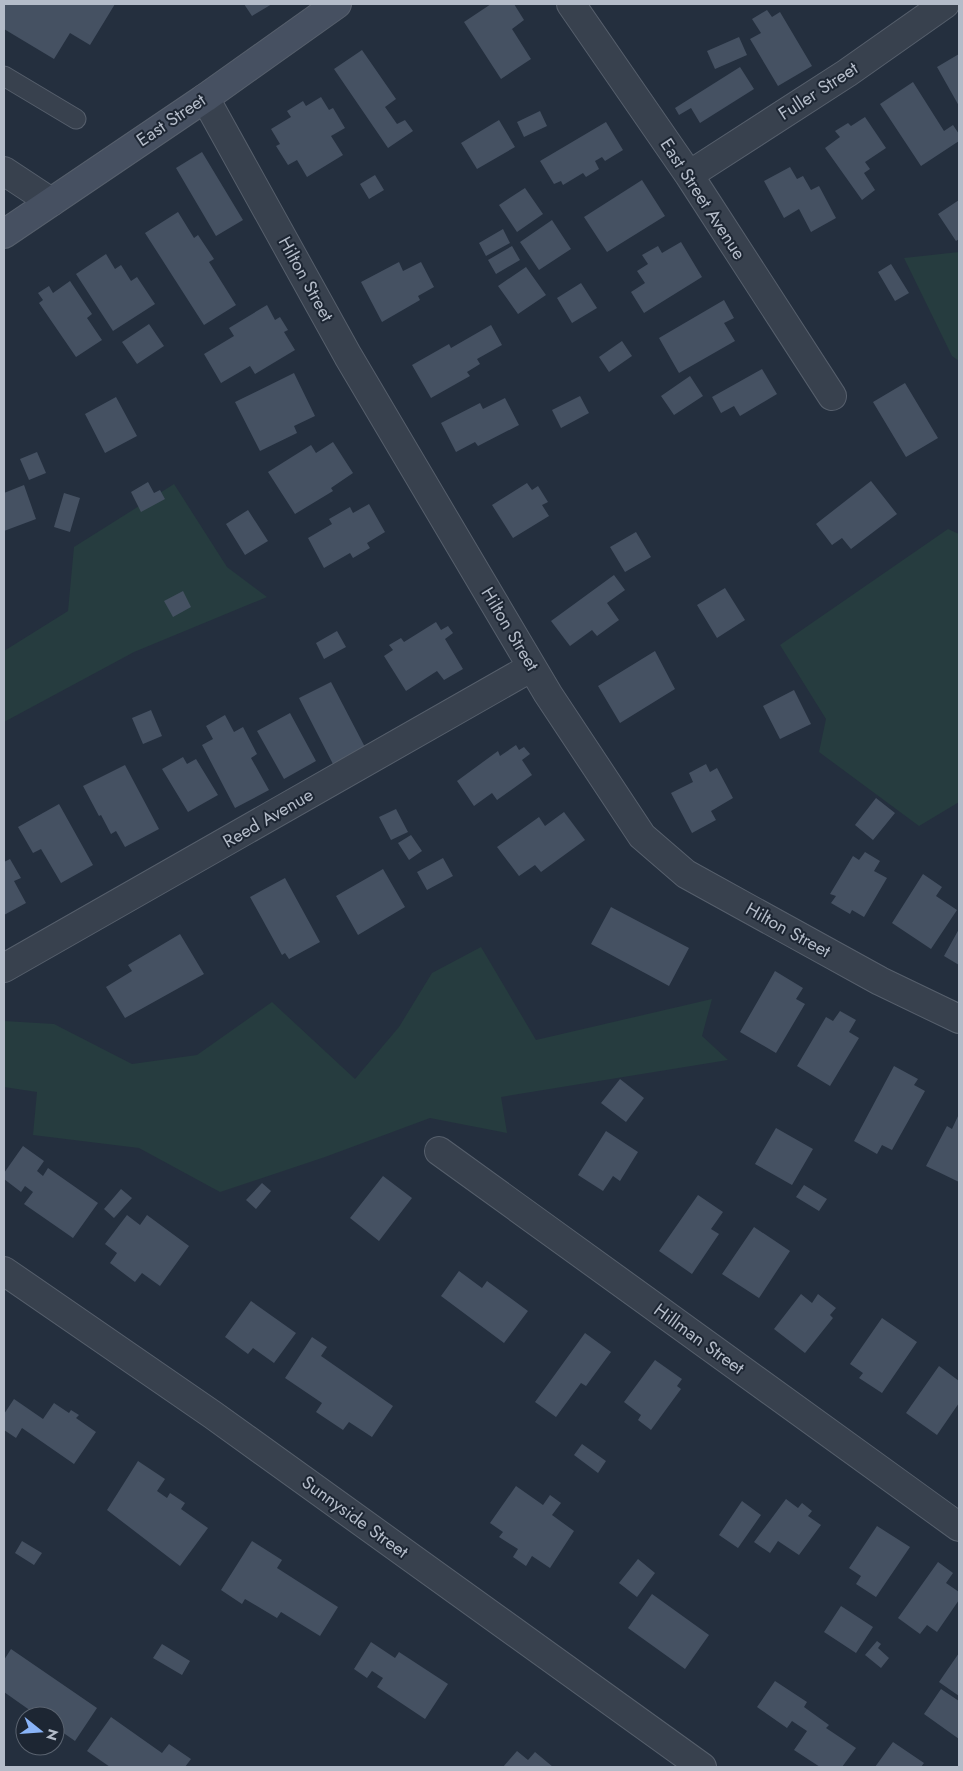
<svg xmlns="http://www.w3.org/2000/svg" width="963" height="1771" viewBox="0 0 963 1771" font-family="Jost,sans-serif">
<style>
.green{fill:#263c3f}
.building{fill:#455162}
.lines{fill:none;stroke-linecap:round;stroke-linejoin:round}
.service-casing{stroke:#565f6c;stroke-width:21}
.minor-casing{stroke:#565f6c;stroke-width:30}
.secondary-casing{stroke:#565f6c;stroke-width:30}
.service{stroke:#38414e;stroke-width:19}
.minor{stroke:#38414e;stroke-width:28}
.secondary{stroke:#465061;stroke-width:28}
.labels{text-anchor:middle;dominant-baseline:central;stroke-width:4;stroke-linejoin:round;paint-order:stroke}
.street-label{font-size:18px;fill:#b4bcc9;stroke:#1d2633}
</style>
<rect width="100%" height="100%" fill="#242f3e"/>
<path class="green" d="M959,252V361L952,356L904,258Z
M174,484L227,567L267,597L134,652L4,722V651L68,611L74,547Z
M948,529L959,534V802L919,826L819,752L826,719L780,645Z
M481,947L536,1040L712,999L702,1036L728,1060L501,1097L507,1133L430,1118L325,1157L220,1192L139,1148L33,1135L37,1092L4,1087V1021L54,1024L132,1064L197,1055L272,1002L355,1079L399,1027L432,973Z"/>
<path class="building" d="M4,4H115L90,45L70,33L54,59L4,29Z
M244,4H272L252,16Z
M491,4H514L524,20L512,29L531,59L501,79L464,22Z
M767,10L772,17L780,12L812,66L778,86L750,39L761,33L752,19Z
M739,37L747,55L715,69L707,51Z
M362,50L396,99L385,107L397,124L405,120L413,131L388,148L334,69Z
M959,54V106L937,67Z
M740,67L754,89L700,123L691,108L679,115L675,108Z
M913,82L944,131L953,125L959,134V141L921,166L880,104Z
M321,97L329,110L333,108L345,128L331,136L343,155L307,177L297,160L288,165L276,146L280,144L271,129L291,117L287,111L303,101L306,106Z
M540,111L547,126L524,137L517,122Z
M865,117L886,148L865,162L870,169L864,173L875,190L862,200L825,148L840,137L835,131L848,123L851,126Z
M499,120L515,147L477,169L461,143Z
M606,122L623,150L605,161L602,157L595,161L599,169L586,177L583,173L563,185L561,181L554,184L540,161Z
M202,152L243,220L216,236L176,168Z
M790,167L797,179L803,176L811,190L819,186L836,218L811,232L799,209L784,218L764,181Z
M375,175L384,190L369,199L360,184Z
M642,180L665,216L607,252L584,217Z
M525,188L543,214L517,232L499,205Z
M959,200V239L956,241L938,214Z
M178,212L194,238L198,235L214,259L209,262L236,305L204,325L145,233Z
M552,220L571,249L539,270L520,242Z
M503,229L510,243L486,256L479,243Z
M681,242L702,277L644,313L631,292L645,283L637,271L648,264L642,255L658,246L662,253Z
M512,246L520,260L496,274L488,260Z
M106,254L115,269L121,265L131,281L137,277L155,304L113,331L76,274Z
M399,262L403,271L421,262L434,287L418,296L420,300L382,322L361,282Z
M891,264L909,293L895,301L878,272Z
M526,267L546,295L518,314L498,286Z
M70,281L92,314L87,318L102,340L76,357L39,303L43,300L38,293L49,286L53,293Z
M581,283L597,308L572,323L557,298Z
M724,300L734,318L724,323L735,341L679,373L659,338Z
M267,305L275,320L280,317L288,330L284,332L295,350L255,374L250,366L221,383L204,354L234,336L229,328Z
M149,324L164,346L137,364L122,342Z
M491,325L502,345L477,359L480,364L467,372L470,376L431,398L412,365L449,344L451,348Z
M622,341L632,356L609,372L599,357Z
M762,369L777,394L740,416L734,406L721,413L712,397Z
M294,373L315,416L294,426L297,433L260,451L235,402Z
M690,376L703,396L674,415L661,396Z
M905,383L938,438L906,457L873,402Z
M580,396L589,413L561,428L552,410Z
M116,397L137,436L105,453L85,414Z
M505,398L519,425L478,446L475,442L456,452L441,423L480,403L483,409Z
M333,442L353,473L331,488L333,491L295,514L268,472L311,445L316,453Z
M37,452L46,473L29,480L20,459Z
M871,481L897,514L851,549L842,538L832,545L816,524Z
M148,482L154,493L160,490L165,499L141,512L131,492Z
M527,483L532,490L538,486L548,502L542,505L549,516L513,538L492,505Z
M24,485L36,519L4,531V493Z
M64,493L80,498L70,532L54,527Z
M369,504L385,532L367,543L370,548L353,558L350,553L324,568L308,538L332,524L329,519L350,507L353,513Z
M248,510L268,541L245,555L226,524Z
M636,532L651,557L625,572L610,547Z
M614,575L625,590L607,603L619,620L597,636L592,630L570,646L551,621Z
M725,588L745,620L717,638L697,605Z
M183,591L191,607L173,617L164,601Z
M436,622L441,630L448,626L453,633L445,639L463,669L444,680L437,671L406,691L384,656L393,650L389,645L401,638L404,642Z
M337,631L346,647L324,659L316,643Z
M655,651L675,689L620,723L598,686Z
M331,682L366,749L334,766L299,698Z
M794,690L811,724L780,739L763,706Z
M151,710L162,736L143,744L132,718Z
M290,713L316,761L284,779L257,731Z
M225,715L234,732L243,727L257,754L251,758L269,790L235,808L202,745L213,739L206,726Z
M516,745L519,750L524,747L530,754L522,760L532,775L497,800L492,793L474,806L457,781L498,751L500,756Z
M183,757L187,764L196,759L218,795L188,812L162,769Z
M706,764L710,772L717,768L733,798L711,811L716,820L692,833L671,793L693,782L689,773Z
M125,765L159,829L125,847L116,831L111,834L101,815L99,816L83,786Z
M876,798L895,813L873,840L855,825Z
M59,804L93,865L61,883L41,849L33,853L18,827Z
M396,809L408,832L391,840L379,817Z
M564,812L585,840L541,872L535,865L519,876L497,847L539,817L545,826Z
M411,835L422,851L409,860L398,843Z
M865,852L880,861L874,871L887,878L864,917L852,910L850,914L831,903L836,896L830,894L853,856L859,860Z
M443,858L453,876L427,890L417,872Z
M10,859L21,878L14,881L26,903L4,915V862Z
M383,869L405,907L358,935L336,896Z
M923,874L942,887L936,896L957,910L931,949L892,923Z
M285,878L320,942L289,959L285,953L282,955L250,897Z
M611,907L689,948L669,986L591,944Z
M959,929V965L944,956Z
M180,934L204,974L125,1018L106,987L132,971L128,965Z
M775,971L803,988L796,999L805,1004L776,1053L740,1032Z
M840,1011L856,1020L849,1032L859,1038L830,1086L797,1066L826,1017L833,1021Z
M894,1066L918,1079L914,1085L925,1091L892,1150L882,1145L877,1154L854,1141Z
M620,1079L644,1098L626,1122L601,1103Z
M959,1114V1182L926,1166L947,1126L952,1129Z
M776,1128L813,1149L792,1185L755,1164Z
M606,1131L638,1152L620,1181L613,1176L603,1191L578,1175Z
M23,1146L44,1161L37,1171L43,1176L48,1168L98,1203L73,1238L24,1204L33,1192L25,1186L21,1192L4,1179V1173Z
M383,1176L412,1198L379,1241L350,1218Z
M262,1183L271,1191L256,1209L246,1200Z
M804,1185L827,1199L819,1211L796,1197Z
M121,1189L132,1198L114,1218L104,1209Z
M698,1195L723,1212L711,1229L719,1234L692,1274L659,1251Z
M127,1215L140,1225L147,1215L189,1246L160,1286L142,1273L135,1282L110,1263L117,1253L105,1244Z
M754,1227L790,1251L759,1298L722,1274Z
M459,1271L482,1288L487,1281L528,1311L504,1343L441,1296Z
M801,1294L812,1303L818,1294L836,1308L830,1315L833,1318L805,1353L774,1329Z
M251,1301L296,1333L274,1363L253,1348L248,1354L225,1337Z
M882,1318L917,1342L882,1393L859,1378L863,1373L850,1364Z
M585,1333L611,1352L586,1386L581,1383L556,1417L535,1402Z
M312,1337L327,1347L321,1356L393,1406L372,1437L349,1422L343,1430L316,1412L322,1403L285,1378Z
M655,1360L682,1379L677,1386L681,1389L651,1430L638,1420L641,1415L624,1402Z
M939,1366L959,1381V1403L937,1435L906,1413Z
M14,1399L43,1419L54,1403L69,1413L71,1410L79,1415L76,1418L96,1432L74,1464L22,1428L16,1438L4,1430V1414Z
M582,1444L606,1461L598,1473L574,1455Z
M138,1461L165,1479L157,1491L167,1498L170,1493L185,1503L181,1509L208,1528L180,1566L107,1510Z
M516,1486L543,1505L550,1495L561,1503L552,1515L574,1531L550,1568L532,1556L526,1566L513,1557L518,1549L499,1537L503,1532L490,1523Z
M786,1499L798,1508L802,1503L812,1511L808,1516L821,1525L799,1555L778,1541L770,1553L754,1542Z
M742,1501L761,1515L738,1548L719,1535Z
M877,1526L910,1547L876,1597L856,1584L861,1576L849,1568Z
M22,1541L42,1553L34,1565L15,1553Z
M252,1541L282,1560L277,1568L338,1607L320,1636L281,1612L277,1618L245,1599L242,1604L221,1590Z
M638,1559L655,1573L637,1597L619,1583Z
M938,1562L953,1573L946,1583L959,1592V1600L937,1632L927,1625L920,1634L898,1618Z
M652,1594L709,1635L685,1669L628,1628Z
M841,1606L873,1627L856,1653L824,1632Z
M877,1641L881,1644L878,1648L889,1658L881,1668L865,1655Z
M371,1642L395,1658L399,1652L448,1684L425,1719L377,1687L383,1678L372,1671L367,1678L354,1669Z
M162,1644L190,1661L182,1675L153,1658Z
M11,1649L97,1708L75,1741L55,1727V1716H38L4,1692V1660Z
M959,1653V1696L939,1682Z
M775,1681L807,1702L804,1707L829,1725L826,1728L856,1748L842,1767H820L794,1750L807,1731L792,1721L787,1728L757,1707Z
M941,1689L959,1701V1739L924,1714Z
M111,1717L162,1753L169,1744L191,1759L185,1767H110L87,1751Z
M893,1742L924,1763L921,1767H875Z
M517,1751L528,1760L535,1752L553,1767H503Z"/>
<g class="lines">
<g class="service-casing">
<path id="service" d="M4,76L76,119"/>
</g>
<g class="minor-casing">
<path id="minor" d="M571,4L689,175L832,396
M205,98L348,356L548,694L642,836L686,874L880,981L959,1019
M4,171L51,202
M689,175L847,73L945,4
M4,968L532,667
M439,1151L959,1527
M4,1271L213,1415L702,1767"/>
</g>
<g class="secondary-casing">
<path id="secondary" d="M4,234L205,98L337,4"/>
</g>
<use href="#service" class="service"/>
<use href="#minor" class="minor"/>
<use href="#secondary" class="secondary"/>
</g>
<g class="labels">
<g class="street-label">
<text transform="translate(818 91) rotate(-33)">Fuller Street</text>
<text transform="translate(171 120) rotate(-34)">East Street</text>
<text transform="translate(703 199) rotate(57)">East Street Avenue</text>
<text transform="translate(306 279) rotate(61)">Hilton Street</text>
<text transform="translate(510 629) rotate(59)">Hilton Street</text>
<text transform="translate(268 818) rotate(-30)">Reed Avenue</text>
<text transform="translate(788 930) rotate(29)">Hilton Street</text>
<text transform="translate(699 1339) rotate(36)">Hillman Street</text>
<text transform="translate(355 1517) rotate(36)">Sunnyside Street</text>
</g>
</g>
<rect width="963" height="1771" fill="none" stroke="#b4bcc9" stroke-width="10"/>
<g transform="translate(40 1731) rotate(107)"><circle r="24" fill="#1d2633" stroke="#59626f"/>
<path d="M0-4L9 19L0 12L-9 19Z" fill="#8ab4f8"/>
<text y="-8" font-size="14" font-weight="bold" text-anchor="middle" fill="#b4bcc9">N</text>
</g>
</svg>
